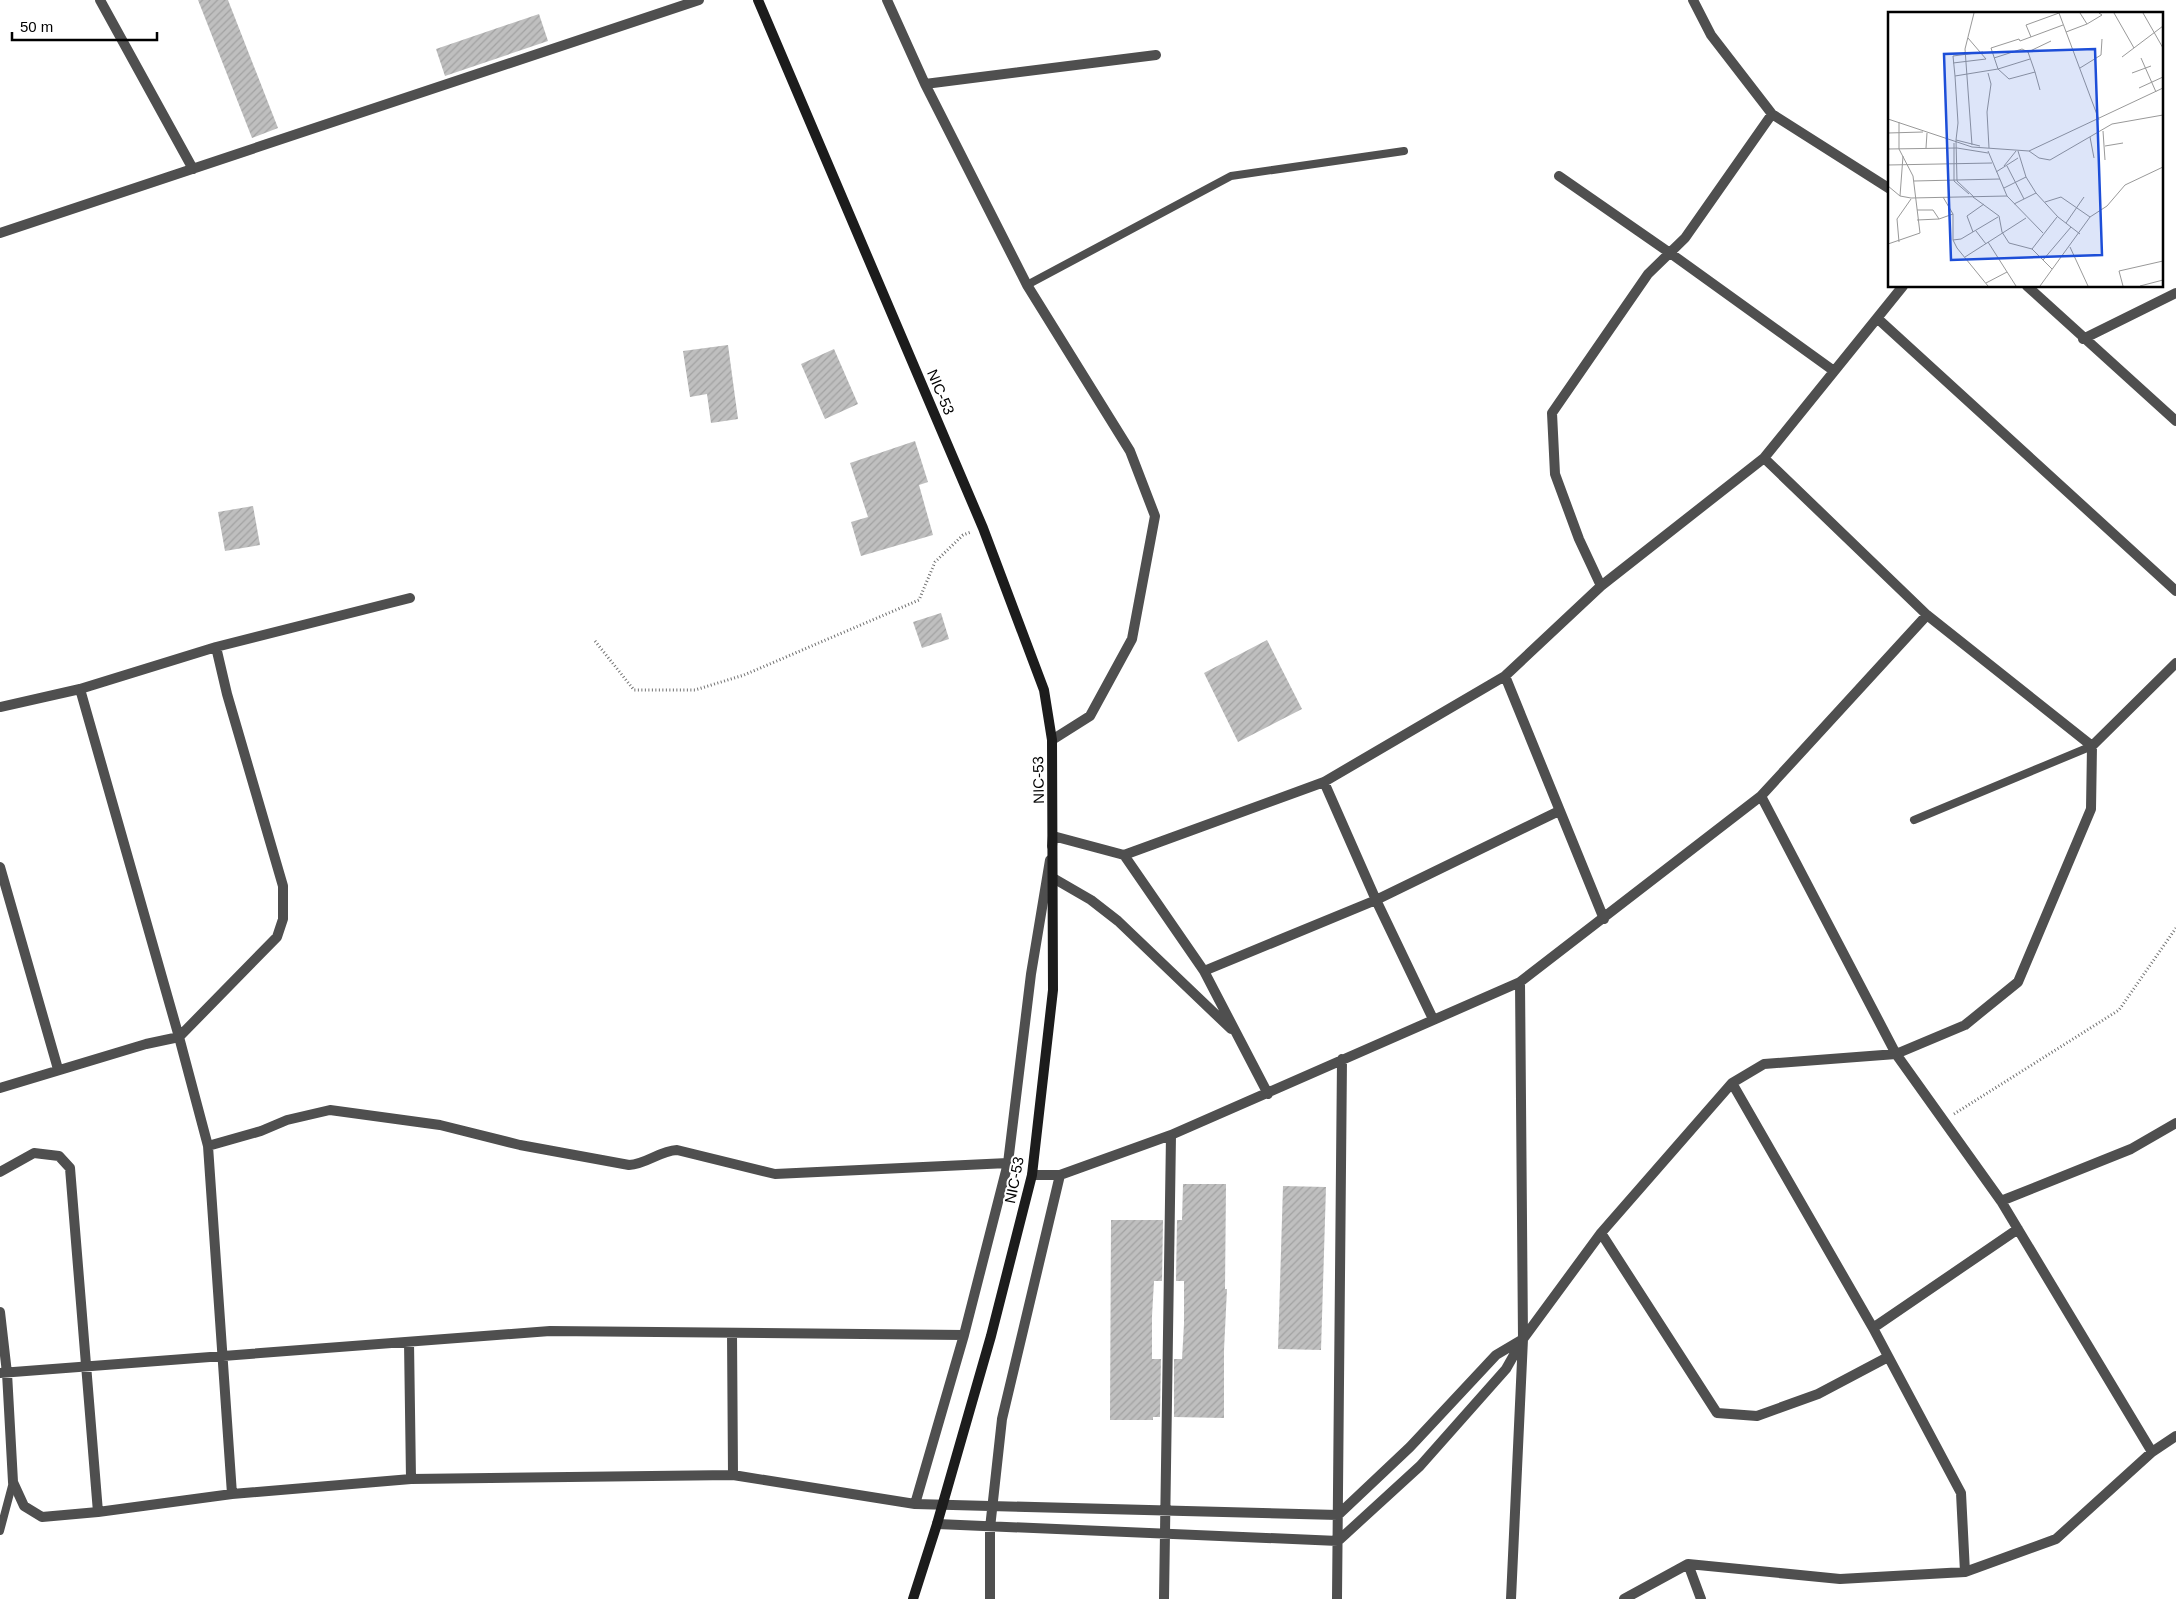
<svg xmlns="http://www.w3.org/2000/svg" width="2176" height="1599" viewBox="0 0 2176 1599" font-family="Helvetica,sans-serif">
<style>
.building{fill:url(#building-hatch)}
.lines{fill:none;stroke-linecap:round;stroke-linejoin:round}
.path{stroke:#717171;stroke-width:3;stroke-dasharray:1 2.5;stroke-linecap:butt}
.lane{stroke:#4f4f4f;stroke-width:8}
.street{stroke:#4f4f4f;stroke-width:10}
.secondary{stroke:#1c1c1c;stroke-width:10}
.labels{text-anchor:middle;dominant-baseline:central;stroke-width:4;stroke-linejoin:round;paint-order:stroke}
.street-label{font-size:15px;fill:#000;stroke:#fff}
.inset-road{fill:none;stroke:#999;stroke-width:1}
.view{fill:#1d4ed8;fill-opacity:0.15;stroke:#1d4ed8;stroke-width:2.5}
.inset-edge{fill:none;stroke:#000;stroke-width:2.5}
</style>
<defs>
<pattern id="building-hatch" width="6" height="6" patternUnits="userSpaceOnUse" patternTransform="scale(1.25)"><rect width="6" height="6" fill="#bfbfbf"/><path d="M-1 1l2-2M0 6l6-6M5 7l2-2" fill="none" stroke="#a2a2a2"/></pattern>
</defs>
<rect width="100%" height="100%" fill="#fff"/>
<path class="building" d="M198,0H228L278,128L252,138Z
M539,14L548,41L445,76L436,49Z
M728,345L738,419L711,423L707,394L690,397L683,351Z
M834,349L858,404L825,419L801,364Z
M915,441L928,482L919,485L933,535L861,556L851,522L868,517L850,463Z
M253,506L260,545L225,551L218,512Z
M941,613L949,639L922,648L913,622Z
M1267,640L1302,709L1238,742L1204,673Z
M1183,1184H1226L1225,1289H1227L1224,1350V1418L1174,1417V1359H1182L1184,1324V1281H1176L1177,1220H1182Z
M1283,1186L1326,1187L1321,1350L1278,1349Z
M1111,1220H1163L1162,1281H1154L1152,1316V1359H1161L1160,1417H1153V1420H1110Z"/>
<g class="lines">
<path class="path" d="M595,641L634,690H695L744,675L919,600L935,562L963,535L971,532
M1954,1114L2119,1010L2176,928"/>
<path class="lane" d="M1027,285L1231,176L1404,151
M1914,820L2092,746
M0,1531L13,1482"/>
<path class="street" d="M100,0L193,169
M887,0L925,84L1027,285L1130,451L1155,516L1132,639L1090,716L1052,740
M1693,0L1711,35L1772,114L1890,189
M925,84L1156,55
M1559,176L1670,253L1834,371
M0,233L699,0
M2027,286L2176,421
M1877,318L2176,591
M2083,339L2176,293
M1764,458L1927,615L2092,746
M1601,586L1579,539L1555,474L1552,413L1648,274L1685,238L1772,114
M216,647L410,598
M1505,676L1604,919
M0,707L80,689L216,647L227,694L283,886V919L277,937L179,1037L80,689
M1324,782L1376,900L1433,1019
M1761,796L1896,1054L2001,1201L2152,1452
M1052,846L1053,836L1124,855L1204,971L1268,1094
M1124,855L1324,782L1505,676L1601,586L1764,458L1903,286
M1050,860L1031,974L1008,1163L964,1335L915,1504L1338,1515L1410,1447L1496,1355L1523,1339
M0,867L58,1069
M1053,878L1091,900L1118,921L1231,1029
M1204,971L1376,900L1559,811
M1732,1083L1873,1328L1961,1493L1965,1572
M0,1088L146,1044L179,1037L208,1146L232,1494L411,1479L733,1475L915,1504
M208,1146L261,1131L287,1120L330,1110L440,1125L520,1145L629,1165C647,1164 659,1151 677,1150L775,1174L1008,1163
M0,1172L34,1153L59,1156L70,1168L98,1512
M1032,1175H1060L1171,1135L1520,982L1761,796L1927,615
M2001,1201L2131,1149L2176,1123
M1601,1233L1717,1413L1757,1416L1818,1394L1888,1357
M0,1312L7,1373L13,1482L24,1506L42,1517L98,1512L232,1494
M1873,1328L2018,1229
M732,1333L733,1475
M409,1342L411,1479
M0,1373L550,1331L964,1335
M937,1524L1338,1541L1420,1466L1506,1369L1523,1339L1601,1233L1732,1083L1764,1064L1896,1054L1965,1025L2018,982L2091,809L2092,746L2176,663
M1688,1564L1701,1599
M990,1599V1528L1002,1419L1060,1175
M1164,1599L1171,1135
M1337,1599L1342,1059
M1511,1599L1523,1339L1520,982
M1624,1599L1688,1564L1840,1579L1965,1572L2056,1539L2152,1452L2176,1436"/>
<path class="secondary" d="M758,0L983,528L1044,690L1052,740L1053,990L1032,1175L991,1336L937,1524L913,1599"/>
</g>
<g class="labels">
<g class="street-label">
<text transform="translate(941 392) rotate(67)">NIC-53</text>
<text transform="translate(1038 780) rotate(-91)">NIC-53</text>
<text transform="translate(1014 1180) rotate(-79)">NIC-53</text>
</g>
</g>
<g transform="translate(1888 12)">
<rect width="275" height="275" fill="#fff"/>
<path class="inset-road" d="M171,1L211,108M226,1L246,36M255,1L275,36M199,12L214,3L211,1M178,20L199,12L192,1M143,25L138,13L171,1M140,40L163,29M234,45L275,14M106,46L134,37L140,40L147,60L121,67L110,57L142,47M253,46L268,80M65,51L98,47L80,26M192,56L213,43L214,27M147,60L152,78M100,61L103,72L99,100L101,136M244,61L263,54M67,64L65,44L95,40M251,76L275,65M0,107L84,135L141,139L275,76M215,119L217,148M0,121L35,120M202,125L206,146M68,128L70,111L67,64L110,57L103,36L131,27L132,29L175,13M66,131V169L81,182M84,133L77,37L86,1M217,134L235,131M38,136L39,121M0,137L69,136L100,141M100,139L119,184L155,221M130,139L138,165L148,181L170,205L192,222M141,139L151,146L162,148L224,112L275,103M0,153L104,151M116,154L128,139M119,154L136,187M108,160L130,146M26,169L112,167M0,174L12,184L23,186L119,184M116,176L138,165M12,184L15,144M55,185L65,202V228L69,236L100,274M85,185L111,204L114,220L121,231L144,237L164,257M86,185L69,169L68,128L92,134M157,190L173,185L202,205M126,192L148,181M29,198H45L51,207M29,208L51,207L65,202M178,211L196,185M88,219L98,232M85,220L79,204L96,192M65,228L73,227L110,205M11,230L9,207L23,187M100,230L128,274M0,232L32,221L25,164L11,137V110M182,235L200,274M144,237L169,205M77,245L138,206M155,248L183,215M98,271L119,260M152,274L202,205L219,194L237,173L275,155M235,274L231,259L275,249M252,274L275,268"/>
<path class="view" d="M207,37L214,243L63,248L56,42Z"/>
<rect width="275" height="275" class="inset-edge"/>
</g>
<path d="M12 32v8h145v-8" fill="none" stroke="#000000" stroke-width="2.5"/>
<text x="20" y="32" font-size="15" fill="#000000" stroke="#ffffff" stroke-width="4" paint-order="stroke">50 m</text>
</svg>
